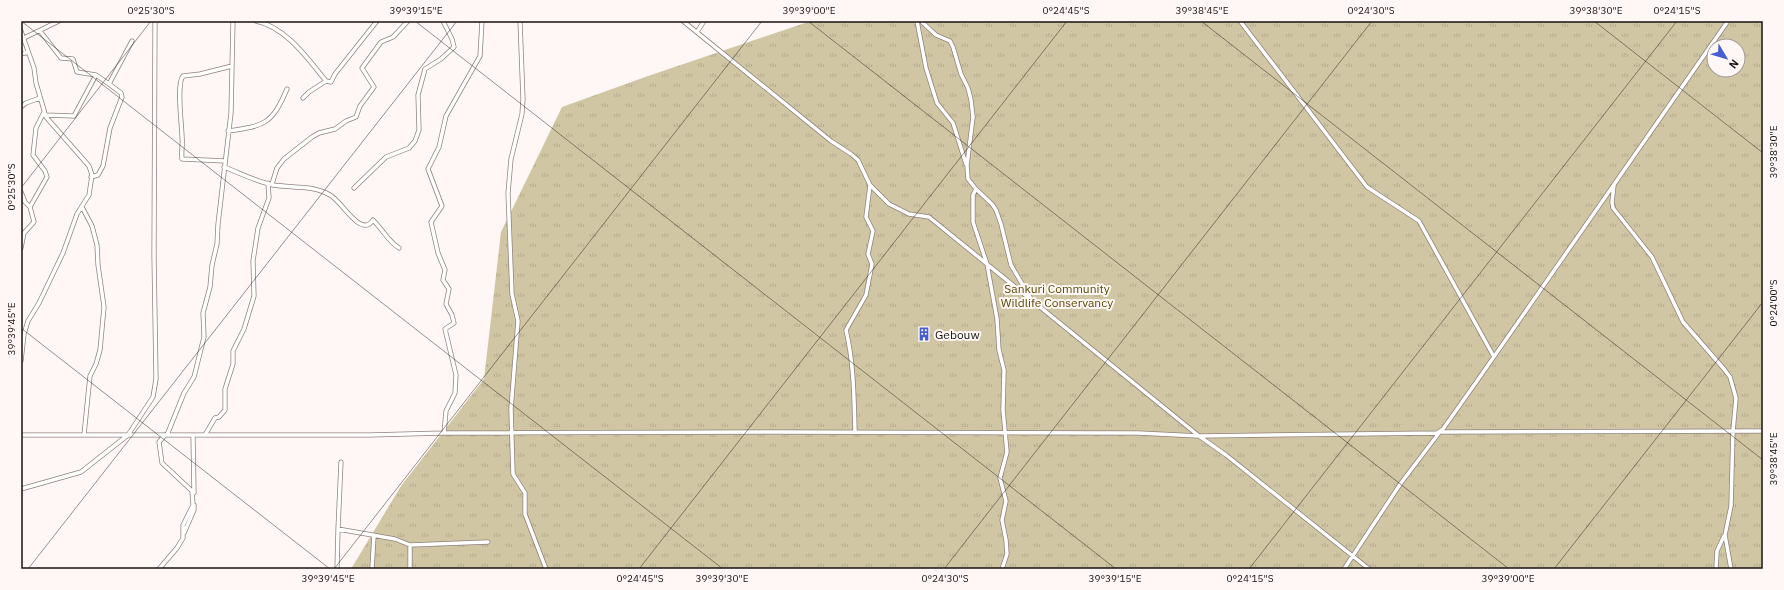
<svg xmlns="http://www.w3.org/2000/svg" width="1784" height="590" viewBox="0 0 1784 590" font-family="'IBM Plex Sans',sans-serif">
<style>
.grass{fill:url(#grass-tufts);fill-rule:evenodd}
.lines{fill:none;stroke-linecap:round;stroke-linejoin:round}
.minor-casing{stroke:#90817c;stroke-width:5}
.minor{stroke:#fff;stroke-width:3.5}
.ticks{fill:none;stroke:#171210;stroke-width:1;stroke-opacity:0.45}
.labels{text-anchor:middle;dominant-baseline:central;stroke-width:4;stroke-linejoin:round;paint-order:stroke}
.park-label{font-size:12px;fill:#5b4900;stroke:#fef7f5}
.poi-label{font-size:12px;fill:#171210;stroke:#fef7f5;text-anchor:start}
.neatline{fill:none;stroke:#171210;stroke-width:1.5}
.ticks-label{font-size:10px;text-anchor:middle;fill:#171210}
</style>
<defs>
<pattern id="grass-tufts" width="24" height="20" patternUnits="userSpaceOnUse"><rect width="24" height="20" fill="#d1c6a4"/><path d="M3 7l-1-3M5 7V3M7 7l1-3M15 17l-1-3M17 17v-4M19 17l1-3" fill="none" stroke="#b3a98c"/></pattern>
</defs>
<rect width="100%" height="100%" fill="#fef7f5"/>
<path class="grass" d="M811,21H1763V569H351L401,486L484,379L501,232L562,107L648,76ZM1714,46H1738V70H1714Z"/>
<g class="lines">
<g class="minor-casing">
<path id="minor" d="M256,21C286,27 308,59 326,81
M520,21L523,99L522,114L511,159L508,193L512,294L518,321L511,409L513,474L525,493V514L546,569
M683,21L831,141L851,154L858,160L870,185L889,204L909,214L929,217L1199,436L1226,455L1369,569
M917,21L926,68L937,103L953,123L966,164
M921,21L936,35L950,41L953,47L961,74L968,88L971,100L973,117L967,165L968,179L976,189L992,204L996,210L1001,224L1011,265L1031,299
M1240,21L1367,187L1419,221L1494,357
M21,31L34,68L36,83L46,117L89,166L92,175L89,195L77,214L63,253L39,303L28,321L24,334L21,361
M40,31L61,58L73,59L77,72L96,75L109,84
M697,32L704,21
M24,38L59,21
M21,54L28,52
M303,98L309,92L326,81L331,82L335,74L377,21
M21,107L26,103L40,98
M45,115L74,116L96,75
M228,131C265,126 272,124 287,89
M225,161L182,159C181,152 183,144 182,137C182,125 176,84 183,76L200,74L232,66
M224,167C240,173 257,182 273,185C293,188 313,185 330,195C342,201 361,239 373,220C383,230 388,241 399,248
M91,177L98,175L103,166L110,128L122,97L121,93L109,84L132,41
M272,184L277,168L284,159L312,137L319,133L335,129L346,121L356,117L360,106L374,87L362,68L381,42L393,37L408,21
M1614,185L1612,202L1613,208L1652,257L1683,322L1724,369L1730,377L1736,398L1733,431L1731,506L1725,535L1731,569
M354,188L386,157L409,148L415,141L419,130L418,95L425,69L441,59L454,47L452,39L443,21
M976,189L973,195V222L987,264L997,319L999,350L1004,370L1003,410L1007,452L1000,478L1006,501L1002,520L1006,540L1007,554L1002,569
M21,192L25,202L30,207
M82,207L92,226L97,245L98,265L104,307L100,350L96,364L90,376L84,435
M21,248L24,233L34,222L30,207L47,177L45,171L33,155L36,128L44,112
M855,432C854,398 854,364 846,330L866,295L872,264L868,254L873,231L866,217L870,185
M1440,432L1763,431
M444,433L446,411L455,393L456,375L445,329L454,323L452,315L446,304L449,289L443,280L445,270L438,253L431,222L442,206L428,169L439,147L446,116L480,56L482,21
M21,435H369L444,433L779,432L1138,433L1199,436L1437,433L1443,429L1477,381L1728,21
M167,435L184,393L194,377L204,337L203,313L210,287L212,265L217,244L218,224L231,113L233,21
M193,435L194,493
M205,435L215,418L219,417L225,410V389L233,364V351L244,329L254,296L253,261L258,228L269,198L268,183
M21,489L81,472L128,435L153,397L156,379L154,255L155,21
M338,529L395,539L410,545L488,542
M184,533L194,510V505
M159,569L177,548L183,538V525L193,505L192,491L162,463L159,442L165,435
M337,569L338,529L341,462
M372,569L374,535
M410,569V545
M1344,569L1401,483L1439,433
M1716,569L1717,551L1724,536"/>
</g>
<use href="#minor" class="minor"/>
</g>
<path class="ticks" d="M21,21L723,569M415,21L1116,569M808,21L1509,569M1201,21L1763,460M1594,21L1763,153M21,188L151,21M21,328L330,569M28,569L457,21M334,569L762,21M639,569L1067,21M944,569L1372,21M1249,569L1677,21M1554,569L1763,302"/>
<defs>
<g id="building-bare" transform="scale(1.08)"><path d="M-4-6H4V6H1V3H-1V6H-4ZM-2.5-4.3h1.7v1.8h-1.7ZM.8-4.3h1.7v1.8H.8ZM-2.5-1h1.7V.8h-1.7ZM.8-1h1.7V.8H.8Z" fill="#455ed1" stroke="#fef7f5" stroke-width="2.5" paint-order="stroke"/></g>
</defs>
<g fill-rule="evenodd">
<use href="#building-bare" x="924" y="334"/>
</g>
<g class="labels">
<g class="park-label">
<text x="1057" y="288">Sankuri Community<tspan x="1057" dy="14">Wildlife Conservancy</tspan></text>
</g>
<g class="poi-label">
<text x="935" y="334">Gebouw</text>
</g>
</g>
<rect width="1784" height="590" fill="none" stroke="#fef7f5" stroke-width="44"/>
<g transform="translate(1726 58) rotate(128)"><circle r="19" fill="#fef7f5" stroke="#a29b99"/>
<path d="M0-3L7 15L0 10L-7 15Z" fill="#455ed1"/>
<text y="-6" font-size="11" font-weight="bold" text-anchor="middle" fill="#171210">N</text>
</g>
<rect x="22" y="22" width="1740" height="546" class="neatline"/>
<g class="ticks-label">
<text x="151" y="14">0°25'30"S</text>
<text x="416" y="14">39°39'15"E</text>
<text x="809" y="14">39°39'00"E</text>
<text x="1066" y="14">0°24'45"S</text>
<text x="1202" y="14">39°38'45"E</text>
<text x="1371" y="14">0°24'30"S</text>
<text x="1596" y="14">39°38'30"E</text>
<text x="1677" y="14">0°24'15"S</text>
<text transform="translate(1773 152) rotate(-90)" y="4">39°38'30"E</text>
<text transform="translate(11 187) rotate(-90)" y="4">0°25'30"S</text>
<text transform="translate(1773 303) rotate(-90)" y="4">0°24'00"S</text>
<text transform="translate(11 329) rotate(-90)" y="4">39°39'45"E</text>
<text transform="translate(1773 459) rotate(-90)" y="4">39°38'45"E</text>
<text x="328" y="582">39°39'45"E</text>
<text x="640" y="582">0°24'45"S</text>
<text x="722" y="582">39°39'30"E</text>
<text x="945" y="582">0°24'30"S</text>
<text x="1115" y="582">39°39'15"E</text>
<text x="1250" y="582">0°24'15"S</text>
<text x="1508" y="582">39°39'00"E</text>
</g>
</svg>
